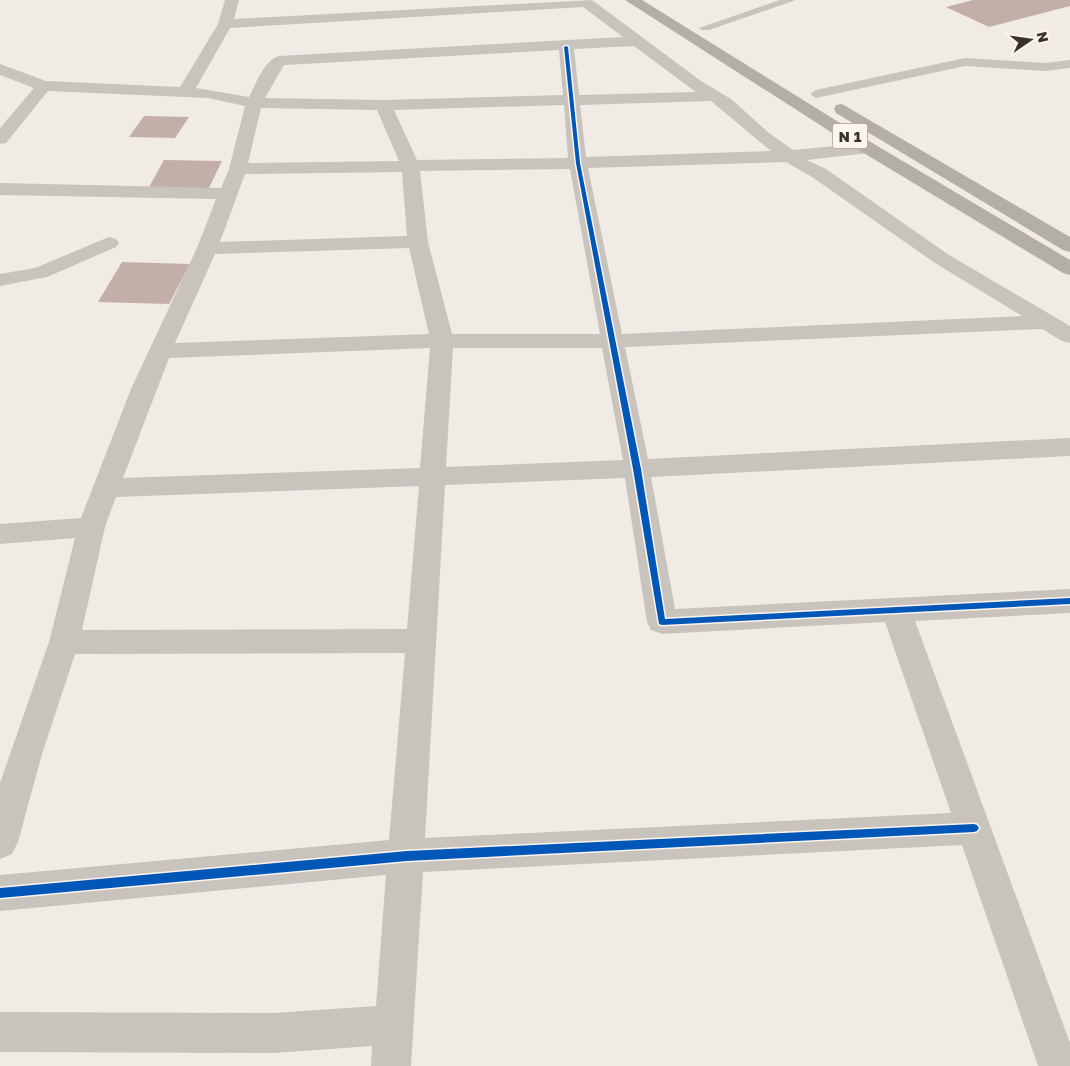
<svg xmlns="http://www.w3.org/2000/svg" width="1070" height="1066" viewBox="0 0 1070 1066" font-family="'Golos Text',sans-serif">
<style>
.building{fill:#c3afa7}
.lines{fill:none;stroke-linecap:round;stroke-linejoin:round}
.service{fill:#c9c3be;fill-rule:evenodd}
.minor{fill:#c9c3be;fill-rule:evenodd}
.trunk{fill:#b4aea8;fill-rule:evenodd}
.cycleway-casing{stroke:#fbf5ee;stroke-width:3}
.cycleway{fill:#0057b8;fill-rule:evenodd}
.labels{text-anchor:middle;dominant-baseline:central;stroke-width:4;stroke-linejoin:round;paint-order:stroke}
.shield{fill:#fbf5ee;stroke:#756b66;stroke-width:1}
.shield-label{font-size:15px;font-weight:bold;fill:#3b302b}
</style>
<rect width="100%" height="100%" fill="#f0ebe5"/>
<path class="building" d="M973,0H1070V6L989,27L946,7Z
M144,116L189,117L175,138L129,137Z
M164,160L222,161L208,190L148,189Z
M122,262L190,264L169,304L98,302Z"/>
<g class="lines">
<path class="service" d="M780,0H796L709,30H701L699,28Z
M965,58L1045,63L1070,60V68L1045,71L965,66L816,98L810,94L816,90Z"/>
<path class="minor" d="M225,0H239L234,19L592,0L701,81L731,99L769,133L793,150L868,143L874,144L877,148L874,152L868,153L807,160L826,169L949,255L1070,326V343L1062,341L1042,329L625,347L648,459L1070,438V456L651,477L675,609L1070,589V613L915,621L1070,1043V1066H1038L962,845L423,872L411,1066H371L372,1046L274,1053L0,1052V1012L274,1013L376,1006L386,875L0,911V875L389,840L405,653L75,654L42,754L18,842L12,854L0,859V783L49,642L75,538L0,544V524L81,518L131,389L197,248L216,199L0,195V183L221,188L229,169L245,106L208,98L48,91L6,143L0,144V128L34,88L0,75V64L46,81L180,87L218,24ZM583,7L623,37L279,56C264,60 256,84 249,97L196,88L230,28ZM634,46L689,87L696,92L579,95L574,49ZM559,50L563,95L383,100L265,98L284,65ZM711,101L771,151L586,157L580,105ZM564,105L568,158L417,160L394,110ZM261,108L377,110L399,161L248,163ZM786,162L812,177L935,263L1022,316L622,334L588,168ZM570,169L600,334H452L428,242L420,171ZM402,172L407,236L220,242L245,174ZM409,248L429,334L175,343L215,254ZM430,348L420,468L123,478L169,358ZM453,348H602L623,460L446,467ZM625,478L647,622L651,630L662,634L885,622L951,813L425,838L445,485ZM419,486L407,629L82,630L105,527L116,497Z
M109,237L116,239L119,243L116,247L47,277L0,286V274L35,268Z"/>
<path class="trunk" d="M625,0H642L874,144L1070,260V275L1063,273L862,152Z
M842,104L1070,237V252L1063,250L836,113L834,109L836,105Z"/>
<g class="cycleway-casing">
<path id="cycleway" d="M566,46L568,47L580,163L641,469L665,619L1070,598V604L662,625L659,624L633,469L576,163L564,47Z
M974,824L977,825L979,828L977,831L974,832L407,861L0,898V888L407,851Z"/>
</g>
<use href="#cycleway" class="cycleway"/>
</g>
<g class="labels">
<rect class="shield" x="832.5" y="123.5" width="35" height="25" rx="4"/>
<g class="shield-label">
<text x="850" y="136">N 1</text>
</g>
</g>
<g transform="translate(1030 40) rotate(77)" stroke="#fbf5ee" stroke-width="4" paint-order="stroke">
<path d="M0-4L9 19L0 12L-9 19Z" fill="#3b302b"/>
<text y="-8" font-size="14" font-weight="bold" text-anchor="middle" fill="#3b302b">N</text>
</g>
</svg>
